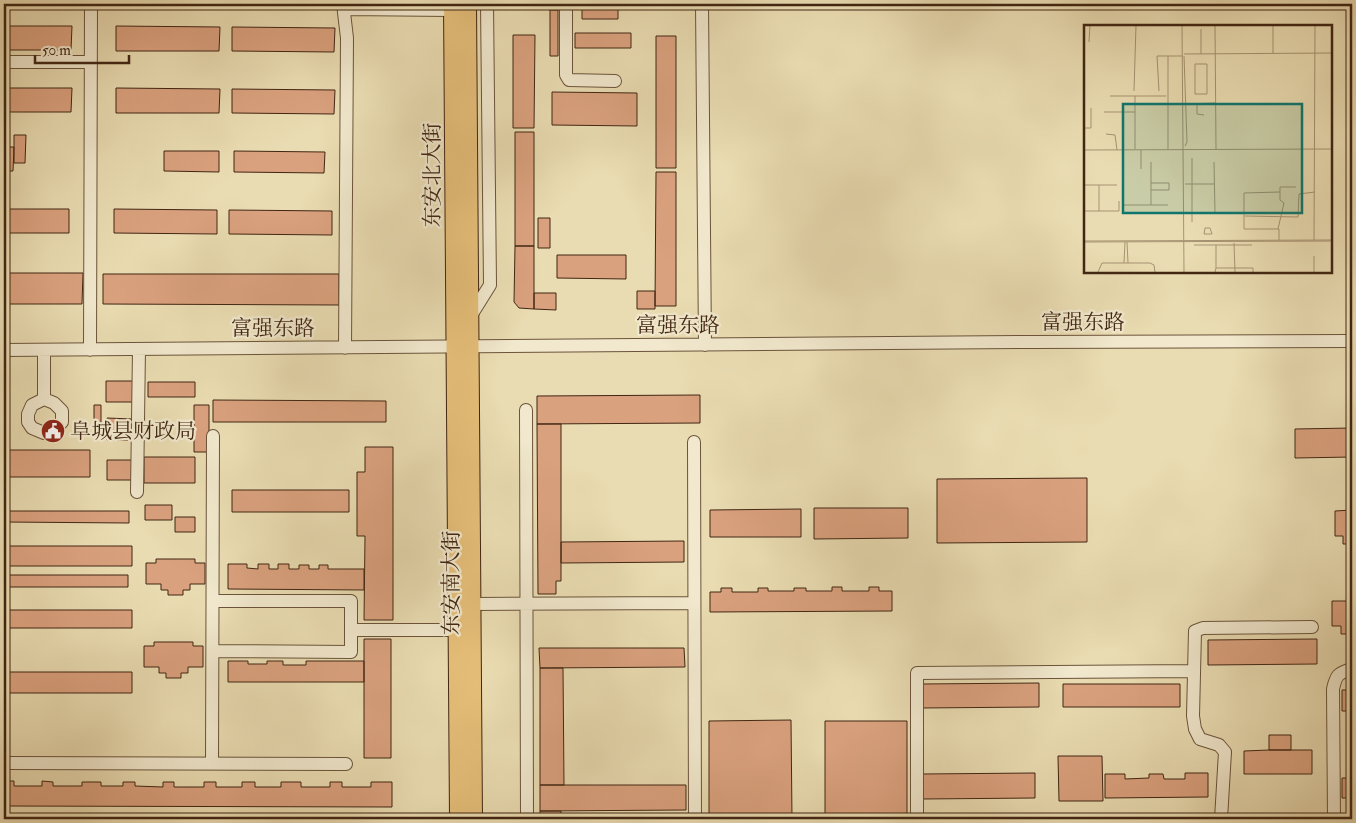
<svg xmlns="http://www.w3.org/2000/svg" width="1356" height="823" viewBox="0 0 1356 823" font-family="'IM FELL Double Pica','Noto Serif SC',serif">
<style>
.building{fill:#daa17e;stroke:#412613}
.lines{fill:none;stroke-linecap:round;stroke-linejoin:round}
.minor-casing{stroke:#6b543b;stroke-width:14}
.major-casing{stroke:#412613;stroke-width:18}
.minor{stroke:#f1e8cd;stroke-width:12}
.major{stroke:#e5be79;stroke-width:16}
.labels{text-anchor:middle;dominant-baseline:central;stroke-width:4.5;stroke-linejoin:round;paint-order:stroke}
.street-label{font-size:21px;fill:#412613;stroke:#f1e8cd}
.poi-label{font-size:21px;fill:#412613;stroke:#f1e8cd;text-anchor:start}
.inset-road{fill:none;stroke:#a69372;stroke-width:1}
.view{fill:#0f766e;fill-opacity:0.15;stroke:#0f766e;stroke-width:2.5}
.inset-edge{fill:none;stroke:#412613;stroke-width:2.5}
</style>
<rect width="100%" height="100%" fill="#eadcb2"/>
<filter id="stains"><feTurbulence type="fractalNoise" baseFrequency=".004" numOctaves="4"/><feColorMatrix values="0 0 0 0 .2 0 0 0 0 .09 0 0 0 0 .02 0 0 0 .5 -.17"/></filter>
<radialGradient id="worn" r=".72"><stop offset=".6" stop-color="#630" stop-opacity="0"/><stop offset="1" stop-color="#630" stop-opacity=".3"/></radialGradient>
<path class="building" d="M582,8H618V19H582Z
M550,10H558V56H550Z
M4,26H72L71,50H4Z
M116,26L220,27L219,51H116Z
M232,27L335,28L334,52L232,51Z
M575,33H631V48H575Z
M513,35H535L534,128H513Z
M656,36H676V168H656Z
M4,88H72L71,112H4Z
M116,88L220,89L219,113H116Z
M232,89L335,90L334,114L232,113Z
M552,92L637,93V126L552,125Z
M515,132H534V246H515Z
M14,135H26L25,163H14Z
M4,147H14L13,171H4Z
M164,151H219V172L164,171Z
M234,151L325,152L324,173L234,172Z
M656,172H676V306H655Z
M4,209H69V233H4Z
M114,209L217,210V234L114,233Z
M229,210L332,211V235L229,234Z
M538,218H550V248H538Z
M515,246H534V309L519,308L514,302Z
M557,255H626V279L557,278Z
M4,273H83L82,304H4Z
M103,274H339V305L103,304Z
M637,291H655V309H637Z
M534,293H556V310L534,309Z
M106,381H133V402H106Z
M148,382H195V397H148Z
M700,395V423L537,424V396Z
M213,400L386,401V422H213Z
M94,405H101V437H94Z
M194,405H209V452H194Z
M107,418L132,419V440H107Z
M537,424H561V581H556V594H538Z
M1352,428V457L1295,458V429Z
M365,447H393V620H364L365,536H357V472H365Z
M4,450H90V477H4Z
M144,457H195V483H144Z
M107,460H133V480H107Z
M1087,478V542L937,543V479Z
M232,490H349V512H232Z
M145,505H172V520H145Z
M814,508H908V538L814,539Z
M801,509V537H710V510Z
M1352,510V544H1343V536H1335V511Z
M4,511H129V523L4,522Z
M175,517H195V532H175Z
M684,541V562L561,563V542Z
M4,546H132V566H4Z
M156,559H195V563H205V584H190V590H183V595H168V590H161V584H146V563H156Z
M228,564H247V568L258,569V564H269V569H278V564H289V569H299V565H309V569H319V565H328V569H364V590L228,589Z
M4,575H128V587H4Z
M832,587H842V591H869V587H879V591H892V611L710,612V592H721V588H732V592H758V588H768V591H794V588H806V591H832Z
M1332,601H1352V634H1341V626H1332Z
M4,610H132V628H4Z
M364,639H391V758H364Z
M1317,639V664L1208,665V640Z
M154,642H193V646H203V667H188V673H181V678H166V673H159V667H144V646H154Z
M539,648H684L685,667L540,668Z
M228,661H248V664H267V661H283V665H306V661H364V682H228Z
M540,668H563L564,785H540Z
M4,672H132V693H4Z
M1039,683V707L921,708V684Z
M1063,684H1180V707H1063Z
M1342,690H1352V711H1342Z
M791,720L792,819H709V721Z
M825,721H907V819H825Z
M1269,735H1291V750H1269Z
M1269,750H1312V774H1244V751Z
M1058,756H1102L1103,801H1059Z
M1035,773V798L922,799V774Z
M1185,773H1208V797L1105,798V774H1125V779L1149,778V774H1163L1164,779H1185Z
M1342,778H1352V800V798H1342Z
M4,781H14V786H42V781L53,782V786H82V782H101V786H123V782H135V786L163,787V782H174V787H204V782H216V787H242V782H255V787H281V782H301V787H330V782H342V787H371V782H392V807L4,806Z
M540,785H686V810L540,811Z
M540,811H561V819H540Z"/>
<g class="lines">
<g class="minor-casing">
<path id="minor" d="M343,4L347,38L345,348
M566,4V75L569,80L615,81
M702,4L705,345
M344,9L452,10
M4,62H91
M470,317L490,285L487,4
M4,350L1031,342L1352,341
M90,350L91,4
M44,399L54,403L62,411V422L54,430L44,433L32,428L28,422V414L32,405L44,399V350
M526,410L527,819
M694,442L695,819
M137,492L139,349
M472,604L694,603
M351,630H456
M213,651L351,652V601H213
M6,763L346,764
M212,763L213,436
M917,819V673L1194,671
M1221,819L1225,752L1219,745L1200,739L1195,729L1193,716L1195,631L1203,628L1312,627
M1334,819L1333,689C1336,675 1338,673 1352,669"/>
</g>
<g class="major-casing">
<path id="major" d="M452,4L458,819
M468,4L474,819"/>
</g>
<use href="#minor" class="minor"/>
<use href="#major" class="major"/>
</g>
<defs>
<g id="civic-disc" transform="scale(1.25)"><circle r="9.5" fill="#8f2418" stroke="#f1e8cd"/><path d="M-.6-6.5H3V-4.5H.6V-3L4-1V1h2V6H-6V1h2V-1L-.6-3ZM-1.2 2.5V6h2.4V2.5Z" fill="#fff"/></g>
</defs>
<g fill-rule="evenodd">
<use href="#civic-disc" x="53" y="431"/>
</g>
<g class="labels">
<g class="street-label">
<text transform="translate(432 175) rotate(-90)">东安北大街</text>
<text x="1083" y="322">富强东路</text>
<text x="678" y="325">富强东路</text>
<text x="273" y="328">富强东路</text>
<text transform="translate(451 583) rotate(-90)">东安南大街</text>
</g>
<g class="poi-label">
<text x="70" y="431">阜城县财政局</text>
</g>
</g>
<g transform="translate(1084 25)">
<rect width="248" height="248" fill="#eadcb2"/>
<path class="inset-road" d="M98,0L100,247M131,0L132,124M189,0V28M5,17L6,0M100,29L248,28M117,29V4M84,31V124M100,31L103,117L101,121M111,39H123V69H111ZM50,66L52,0M75,66L73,31H98M26,71H82M101,79L131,78M113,79V89L120,90M20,87H51M0,103H7V83M22,109L31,110L33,125M51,124V71M0,125L248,124M108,133V197M130,137L131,188M57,144V125M101,159H130M0,160H33M67,165H85V158H67M40,180H84M67,180V137M0,186H35V176M15,186V160M161,191L214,192L215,169L231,167M121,203H126L128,209H120ZM194,204L200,178L196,175V162H212M195,215V204H160V168L196,167M230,215L231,0M0,216L248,215M0,217L248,216M43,217L44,238M150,218L151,247M110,220H168M132,220V243M40,238L41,217M14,247L18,238H66L70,240L71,247M131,247L132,243H169V247M230,247V231"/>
<path class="view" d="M39,79H218V188H39Z"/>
<rect width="248" height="248" class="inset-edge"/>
</g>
<rect width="1356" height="823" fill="none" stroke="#eadcb2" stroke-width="20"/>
<rect x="5" y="5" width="1346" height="813" fill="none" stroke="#412613" stroke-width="2.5"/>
<rect x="10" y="10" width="1336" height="803" fill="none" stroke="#412613"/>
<path d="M35 55v8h94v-8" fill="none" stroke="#412613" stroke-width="2.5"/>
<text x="42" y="55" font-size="15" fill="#412613" stroke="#f1e8cd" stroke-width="4" paint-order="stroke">50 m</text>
<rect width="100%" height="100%" filter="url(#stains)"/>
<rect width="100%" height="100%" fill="url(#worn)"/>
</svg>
